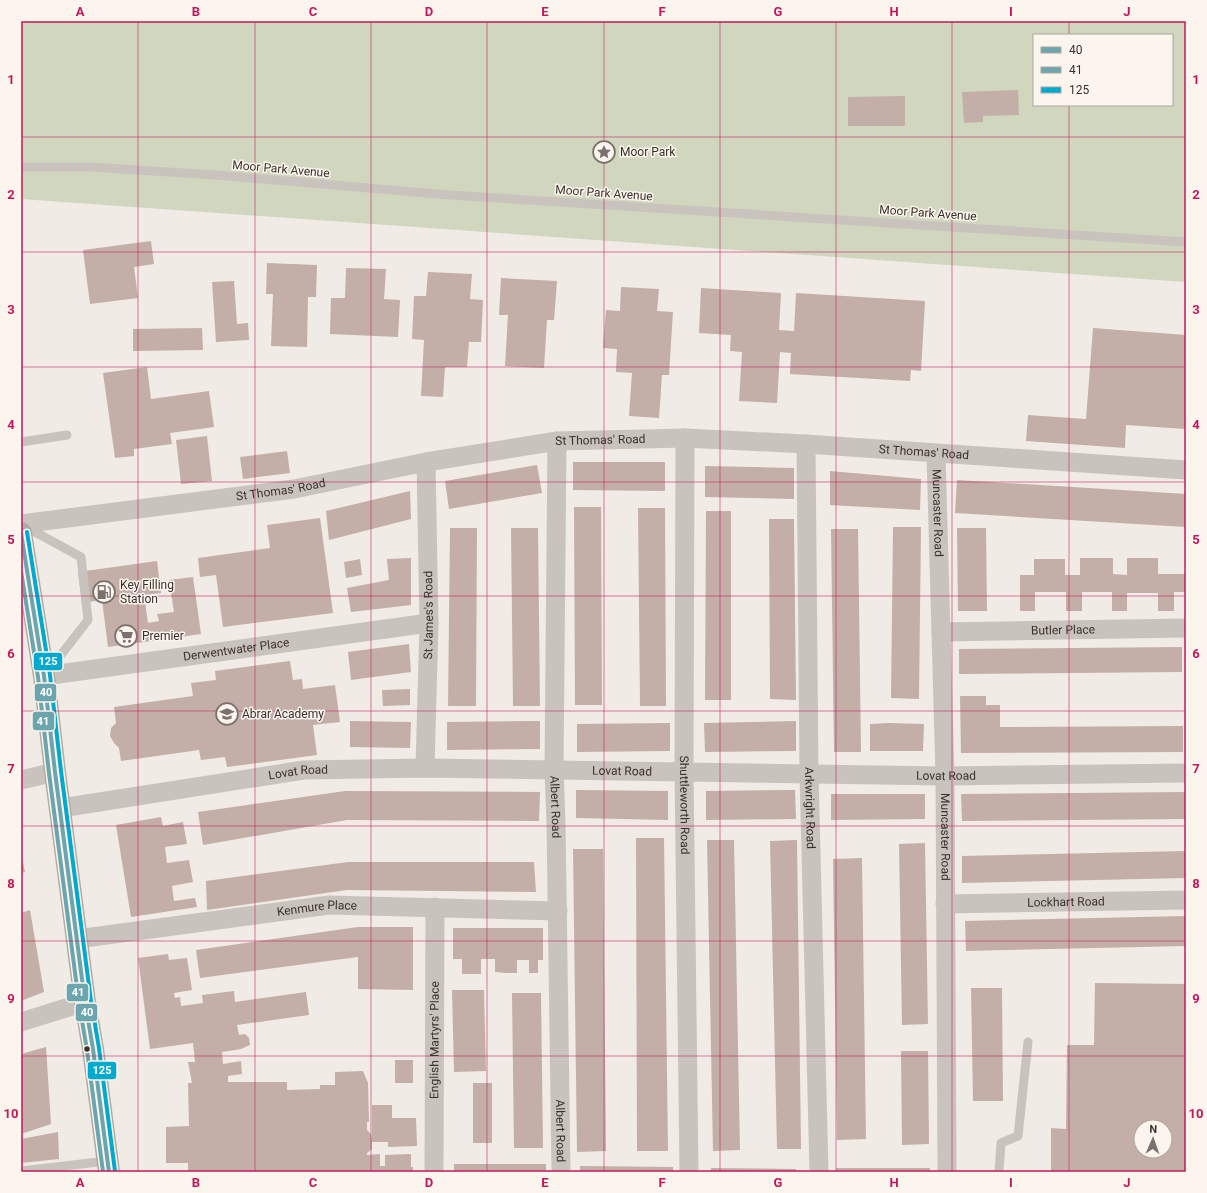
<svg xmlns="http://www.w3.org/2000/svg" width="1207" height="1193" viewBox="0 0 1207 1193" font-family="Roboto,sans-serif">
<style>
.green{fill:#d1d6bf;fill-rule:evenodd}
.building{fill:#c3afa7;fill-rule:evenodd}
.lines{fill:none;stroke-linecap:round;stroke-linejoin:round}
.lane{stroke:#c9c3be;stroke-width:9}
.street{stroke:#c9c3be;stroke-width:19}
.highway{stroke:#afaaa4;stroke-width:22}
.bus-1-casing{stroke:#fbf5ee;stroke-width:7}
.bus-2-casing{stroke:#fbf5ee;stroke-width:7}
.bus-3-casing{stroke:#fbf5ee;stroke-width:7}
.bus-1{stroke:#6ba5ae;stroke-width:4}
.bus-2{stroke:#6ba5ae;stroke-width:4}
.bus-3{stroke:#00a9ce;stroke-width:4}
.grid{fill:none;stroke:#c2185b;stroke-width:1;stroke-opacity:0.55}
.bus-dot{fill:#3b302b;stroke:#fbf5ee;stroke-width:1.5}
.labels{text-anchor:middle;dominant-baseline:central;stroke-width:3;stroke-linejoin:round;paint-order:stroke}
.poi-label{font-size:12px;fill:#3b302b;stroke:#fbf5ee;text-anchor:start}
.street-label{font-size:12px;fill:#3b302b;stroke:#fbf5ee}
.line-badge{stroke:#fbf5ee;stroke-width:1.5}
.badge-label{font-size:11px;text-anchor:middle;font-weight:bold;fill:#fff}
.neatline{fill:none;stroke:#c2185b;stroke-width:1.5}
.grid-label{font-size:13px;text-anchor:middle;font-weight:bold;fill:#c2185b}
</style>
<rect width="100%" height="100%" fill="#f0ebe5"/>
<path class="green" d="M21,21H1186V282L21,199ZM1034,35H1172V105H1034Z"/>
<path class="building" d="M1018,90L1019,115L983,116V122L964,123L962,92Z
M905,96V126H848V97Z
M151,241L154,264L134,267L138,298L90,304L83,250Z
M267,263L317,265L316,297H308L307,347L271,346L273,294H266Z
M346,268L386,269L384,299L400,300L398,337L330,334L331,298H345Z
M428,272L472,274L470,299L483,300L481,342H469L467,367H445L443,397L421,396L424,340L412,339L414,296H426Z
M501,278L557,281L554,320H547L544,368L505,366L508,315H499Z
M234,281L237,324L248,323L249,340L216,342L212,282Z
M621,287L659,289L657,311L673,312L669,375H662L659,418L629,416L632,373L616,372L617,349L603,348L606,310L620,311Z
M701,288L781,293L779,330L794,331L796,293L925,301L921,371L911,370L910,381L790,374L791,353L780,352L777,403L739,401L742,352L730,351L731,335L699,333Z
M202,328L203,350L133,351V329Z
M1093,328L1186,335V429L1126,425L1125,448L1026,441L1028,415L1086,419Z
M147,367L151,399L209,391L214,427L170,433L172,444L134,449V456L115,458L103,373Z
M207,436L212,481L181,484L176,440Z
M287,451L290,473L243,479L240,457Z
M573,462H665V491L573,490Z
M537,465L542,493L449,509L445,481Z
M705,466L794,468V499L705,497Z
M830,471L921,479L920,510L830,505Z
M957,480L1186,494V527L955,513Z
M410,491L411,519L329,540L326,511Z
M574,507H601L602,705H575Z
M638,508H665L666,706H640Z
M706,511H731V700H705Z
M320,518L333,613L223,627L216,575L200,577L198,558L270,548L267,525Z
M769,519H794L796,700L770,699Z
M893,527H921L919,699L891,698Z
M450,528H477L476,706H448Z
M511,528H538L540,706H513Z
M957,528H986L987,611H958Z
M831,529H858L861,752H834Z
M411,558V605L351,612L347,588L389,580L387,559Z
M1080,558H1113V574L1127,575V558H1158V574H1186V592H1174V611H1158V593H1127V611H1112V592H1082V611H1066V592H1035V611H1020V575H1034V559H1065V575H1080Z
M360,559L362,575L346,578L344,562Z
M157,561L161,593L144,595L148,623L159,621L157,614L174,612L169,580L193,577L201,634L108,647L102,600L82,603L78,572Z
M409,644L411,672L351,680L348,652Z
M1182,647V672L959,674V649Z
M290,661L293,680L302,679L303,689L335,685L340,722L313,725L317,755L227,767L225,757L201,760L199,750L121,761L119,748L114,743L110,736L111,728L116,723L114,707L193,696L191,683L216,680L215,671Z
M410,689V705L383,706L382,690Z
M960,696H986V705H1000V727L1183,726V752L961,753Z
M350,721L411,722L410,748L350,747Z
M540,721V749L447,750V722Z
M796,721V751L705,752L704,723Z
M670,723V751L577,752V724Z
M888,723L924,724L923,751H870V724Z
M576,790L668,791V820L576,818Z
M795,790L796,819L706,820V791Z
M345,791L540,792L539,821L347,820L203,845L198,812Z
M1186,792V819L962,821L961,794Z
M831,794H925V819L831,820Z
M161,817L163,826L183,822L187,844L165,847L167,863L189,860L193,882L172,886L174,901L195,898L197,907L131,917L116,825Z
M636,838H664L668,1151H637Z
M707,840H734L740,1150L713,1151Z
M797,840L801,1149H777L770,841Z
M925,843L928,1024L902,1025L899,844Z
M573,849H603L606,1151L577,1152Z
M1186,851V878L962,883V856Z
M21,852L25,872L21,873Z
M862,858L866,1139L837,1140L833,859Z
M348,862H534L536,892L347,890L207,910L206,881Z
M30,910L44,992L21,1001V913Z
M1186,916V946L966,951L965,921Z
M358,927H413V990L358,989V957L200,978L196,950L358,927V938Z
M453,928H543V960H538V973H529V960H517V973H507L495,972V959H481V974H462V959H453Z
M168,954L169,960L187,958L192,990L174,993L175,998L180,997L181,1006L203,1003L202,995L234,991L235,1002L306,992L309,1015L237,1025L239,1035L245,1034L249,1038L250,1045L241,1049L222,1052L223,1064L241,1061L242,1074L228,1076V1082H287V1090L320,1089V1085H335V1072L363,1071L368,1083L369,1122H367V1130L371,1134L372,1139V1149L367,1153V1155L380,1154V1166H385V1155L411,1154V1167H413V1172H367V1161V1172H188V1163H166V1127L189,1126L188,1083H192L188,1062H195L193,1043L150,1049L138,958Z
M1095,983L1186,984V1172H1051V1128L1066,1129L1067,1045H1094ZM1141,1127H1165V1151H1141Z
M971,988H1002L1003,1101H973Z
M452,990H484L486,1071L454,1072Z
M512,993H541L543,1148H514Z
M46,1047L51,1124L21,1134V1054Z
M901,1051H928L929,1144L902,1145Z
M395,1060H413V1083H395Z
M473,1083H492V1143H473Z
M372,1105H392V1118H416L417,1146L388,1147V1142H372Z
M58,1132L59,1159L21,1163V1139Z
M454,1164H546V1172H454Z
M580,1166L673,1167V1172H580Z
M711,1168L796,1169V1172H711Z
M836,1168H930V1172H836Z"/>
<g class="lines">
<path class="lane" d="M21,167H91L215,175L450,195L1186,242
M21,442L67,435
M24,526L81,557L88,620L47,673
M21,1171L107,1161
M999,1172L1001,1143L1018,1136L1028,1042"/>
<g class="street">
<path id="s1" d="M685,438L684,771L689,1172"/>
<path id="s2" d="M557,441L554,770L556,822L561,1172"/>
<path id="s3" d="M806,444L809,773L819,1172"/>
<path id="s4" d="M936,454L945,776L947,1172"/>
<path id="s5" d="M21,524L294,489L426,462L557,441L685,438L806,444L1186,470"/>
<path id="s6" d="M941,632L1186,628"/>
<path id="s7" d="M44,676L429,623"/>
<path id="s8" d="M425,768L429,623L426,462"/>
<path d="M21,780L55,772"/>
<path id="s9" d="M61,808L304,770L425,768L945,776L1186,773"/>
<path id="s10" d="M945,904L1186,900"/>
<path id="s11" d="M77,939L329,905L558,911"/>
<path d="M21,1022L85,1002"/>
<path id="s12" d="M434,1172L435,907"/>
</g>
<path class="highway" d="M21,533L44,676L55,772L85,1002L93,1049L109,1172"/>
<g class="bus-1-casing">
<path id="bus-1" d="M21,533L44,676L55,772L85,1002L93,1049L109,1172"/>
</g>
<g class="bus-2-casing">
<path id="bus-2" d="M21,571L38,677L49,773L79,1003L87,1050L103,1172"/>
</g>
<g class="bus-3-casing">
<path id="bus-3" d="M27,532L50,675L61,771L91,1001L99,1048L115,1171"/>
</g>
<use href="#bus-1" class="bus-1"/>
<use href="#bus-2" class="bus-2"/>
<use href="#bus-3" class="bus-3"/>
</g>
<path class="grid" d="M138,21V1172M255,21V1172M371,21V1172M487,21V1172M604,21V1172M720,21V1172M836,21V1172M952,21V1172M1069,21V35M1069,105V1172M21,137H1186M21,252H1186M21,367H1186M21,482H1186M21,596H1186M21,711H1186M21,826H1186M21,941H1186M21,1056H1186"/>
<defs>
<g id="sight-ring" transform="scale(1.15)"><circle r="9.5" fill="#fbf5ee" stroke="#7a716c" stroke-width="1.5"/><path d="M0-6L1.8-2.2L6-1.7L2.9 1.2L3.7 5.4L0 3.3L-3.7 5.4L-2.9 1.2L-6-1.7L-1.8-2.2Z" fill="#7a716c"/></g>
<g id="fuel-ring" transform="scale(1.15)"><circle r="9.5" fill="#fbf5ee" stroke="#7a716c" stroke-width="1.5"/><path d="M-5.5-6h7V0h2V4h1.3V-2.5L3-4.5l.8-.8L6-3V5H2.5V1h-1V6h-7ZM-4.2-4.7v3.2H.2V-4.7Z" fill="#7a716c"/></g>
<g id="supermarket-ring" transform="scale(1.15)"><circle r="9.5" fill="#fbf5ee" stroke="#7a716c" stroke-width="1.5"/><path d="M-6-5.5h2.5l.6 2H6L4.5 2H-2.5L-4.4-4H-6ZM-1.5 3.2a1.3 1.3 0 1 0 .1 0ZM3 3.2a1.3 1.3 0 1 0 .1 0Z" fill="#7a716c"/></g>
<g id="school-ring" transform="scale(1.15)"><circle r="9.5" fill="#fbf5ee" stroke="#7a716c" stroke-width="1.5"/><path d="M0-5L7-2L0 1L-7-2ZM-4 1L0 2.5L4 1V4Q0 6-4 4Z" fill="#7a716c"/></g>
</defs>
<g fill-rule="evenodd">
<use href="#sight-ring" x="604" y="152"/>
<use href="#fuel-ring" x="104" y="592"/>
<use href="#supermarket-ring" x="126" y="636"/>
<use href="#school-ring" x="227" y="714"/>
</g>
<circle class="bus-dot" cx="87" cy="1049" r="3.5"/>
<g class="labels">
<g class="poi-label">
<text x="620" y="152">Moor Park</text>
<text x="120" y="585">Key Filling<tspan x="120" dy="14">Station</tspan></text>
<text x="142" y="636">Premier</text>
<text x="242" y="714">Abrar Academy</text>
</g>
<g class="street-label">
<text transform="translate(281 169) rotate(5)">Moor Park Avenue</text>
<text transform="translate(604 193) rotate(4)">Moor Park Avenue</text>
<text transform="translate(928 213) rotate(4)">Moor Park Avenue</text>
<text stroke="none"><textPath href="#s5" startOffset="586">St Thomas' Road</textPath></text>
<text stroke="none"><textPath href="#s5" startOffset="910">St Thomas' Road</textPath></text>
<text stroke="none"><textPath href="#s5" startOffset="262">St Thomas' Road</textPath></text>
<text stroke="none"><textPath href="#s4" startOffset="59">Muncaster Road</textPath></text>
<text stroke="none"><textPath href="#s8" startOffset="153">St James's Road</textPath></text>
<text stroke="none"><textPath href="#s6" startOffset="122">Butler Place</textPath></text>
<text stroke="none"><textPath href="#s7" startOffset="194">Derwentwater Place</textPath></text>
<text stroke="none"><textPath href="#s9" startOffset="564">Lovat Road</textPath></text>
<text stroke="none"><textPath href="#s9" startOffset="240">Lovat Road</textPath></text>
<text stroke="none"><textPath href="#s9" startOffset="888">Lovat Road</textPath></text>
<text stroke="none"><textPath href="#s1" startOffset="367">Shuttleworth Road</textPath></text>
<text stroke="none"><textPath href="#s2" startOffset="366">Albert Road</textPath></text>
<text stroke="none"><textPath href="#s3" startOffset="364">Arkwright Road</textPath></text>
<text stroke="none"><textPath href="#s4" startOffset="383">Muncaster Road</textPath></text>
<text stroke="none"><textPath href="#s10" startOffset="121">Lockhart Road</textPath></text>
<text stroke="none"><textPath href="#s11" startOffset="242">Kenmure Place</textPath></text>
<text stroke="none"><textPath href="#s12" startOffset="132">English Martyrs' Place</textPath></text>
<text stroke="none"><textPath href="#s2" startOffset="690">Albert Road</textPath></text>
</g>
</g>
<g class="line-badge">
<rect x="33" y="652" width="30" height="19" rx="4" fill="#00a9ce"/>
<rect x="34" y="683" width="23" height="19" rx="4" fill="#6ba5ae"/>
<rect x="32" y="711" width="23" height="20" rx="4" fill="#6ba5ae"/>
<rect x="66" y="983" width="23" height="19" rx="4" fill="#6ba5ae"/>
<rect x="75" y="1003" width="23" height="19" rx="4" fill="#6ba5ae"/>
<rect x="87" y="1061" width="30" height="19" rx="4" fill="#00a9ce"/>
</g>
<g class="badge-label">
<text x="48" y="665">125</text>
<text x="46" y="696">40</text>
<text x="43" y="725">41</text>
<text x="78" y="996">41</text>
<text x="87" y="1016">40</text>
<text x="102" y="1074">125</text>
</g>
<rect width="1207" height="1193" fill="none" stroke="#fbf5ee" stroke-width="44"/>
<rect x="1033" y="34" width="140" height="72" fill="#fbf5ee" stroke="#aea6a0"/>
<rect x="1041" y="47" width="20" height="6" fill="#6ba5ae" stroke="#aea6a0"/>
<text x="1069" y="54" font-size="12" fill="#3b302b">40</text>
<rect x="1041" y="67" width="20" height="6" fill="#6ba5ae" stroke="#aea6a0"/>
<text x="1069" y="74" font-size="12" fill="#3b302b">41</text>
<rect x="1041" y="87" width="20" height="6" fill="#00a9ce" stroke="#aea6a0"/>
<text x="1069" y="94" font-size="12" fill="#3b302b">125</text>
<g transform="translate(1153 1139) rotate(2)"><circle r="19" fill="#fbf5ee" stroke="#aea6a0"/>
<path d="M0-3L7 15L0 10L-7 15Z" fill="#7a716c"/>
<text y="-6" font-size="11" font-weight="bold" text-anchor="middle" fill="#3b302b">N</text>
</g>
<rect x="22" y="22" width="1163" height="1149" class="neatline"/>
<g class="grid-label">
<text x="80" y="16">A</text>
<text x="196" y="16">B</text>
<text x="313" y="16">C</text>
<text x="429" y="16">D</text>
<text x="545" y="16">E</text>
<text x="662" y="16">F</text>
<text x="778" y="16">G</text>
<text x="894" y="16">H</text>
<text x="1011" y="16">I</text>
<text x="1127" y="16">J</text>
<text x="11" y="84">1</text>
<text x="1196" y="84">1</text>
<text x="11" y="199">2</text>
<text x="1196" y="199">2</text>
<text x="11" y="314">3</text>
<text x="1196" y="314">3</text>
<text x="11" y="429">4</text>
<text x="1196" y="429">4</text>
<text x="11" y="544">5</text>
<text x="1196" y="544">5</text>
<text x="11" y="658">6</text>
<text x="1196" y="658">6</text>
<text x="11" y="773">7</text>
<text x="1196" y="773">7</text>
<text x="11" y="888">8</text>
<text x="1196" y="888">8</text>
<text x="11" y="1003">9</text>
<text x="1196" y="1003">9</text>
<text x="11" y="1118">10</text>
<text x="1196" y="1118">10</text>
<text x="80" y="1187">A</text>
<text x="196" y="1187">B</text>
<text x="313" y="1187">C</text>
<text x="429" y="1187">D</text>
<text x="545" y="1187">E</text>
<text x="662" y="1187">F</text>
<text x="778" y="1187">G</text>
<text x="894" y="1187">H</text>
<text x="1011" y="1187">I</text>
<text x="1127" y="1187">J</text>
</g>
</svg>
